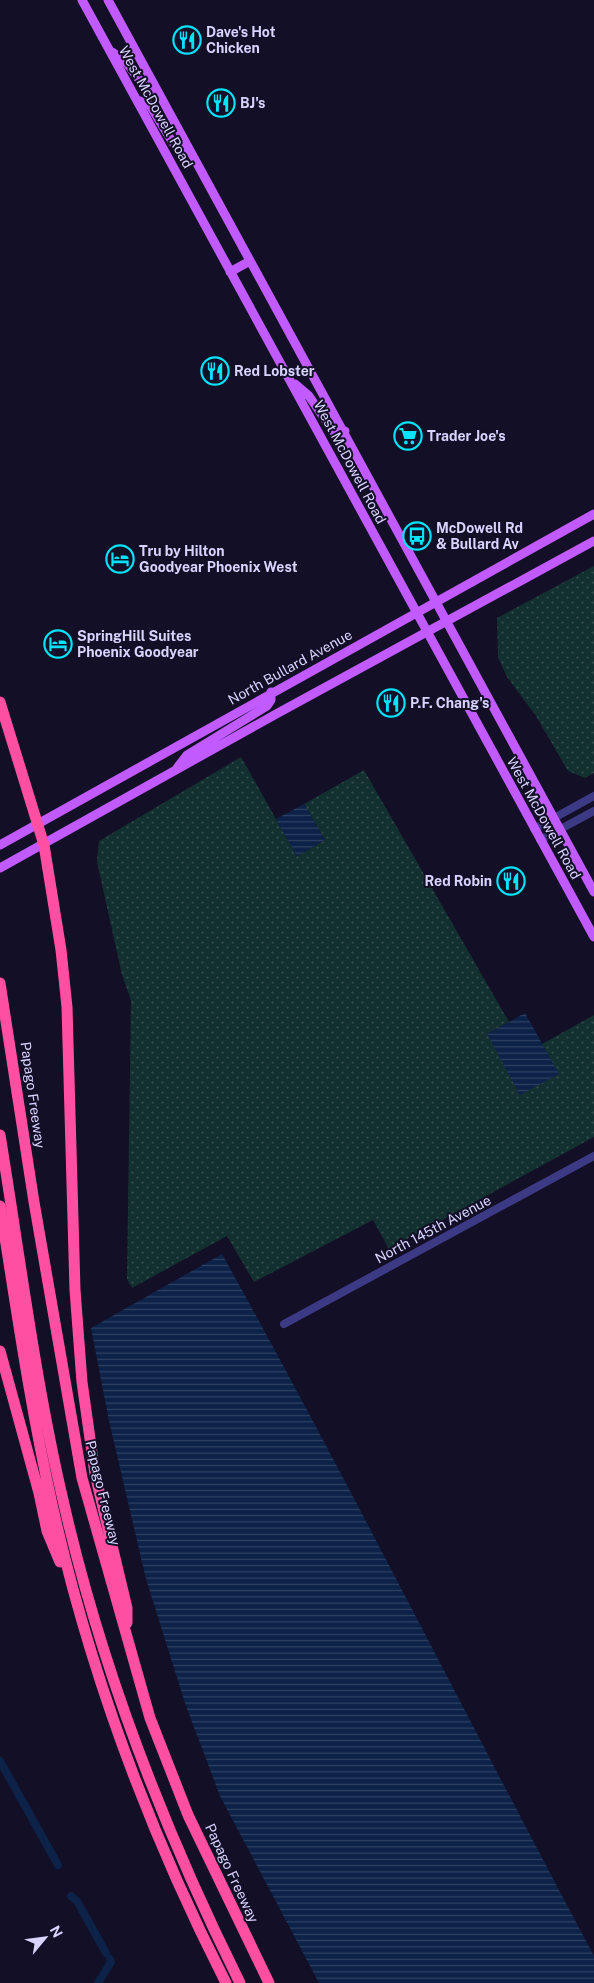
<svg xmlns="http://www.w3.org/2000/svg" width="594" height="1983" viewBox="0 0 594 1983" font-family="'Public Sans',sans-serif">
<style>
.grass{fill:url(#grass-dots)}
.water{fill:url(#water-rules)}
.lines{fill:none;stroke-linecap:round;stroke-linejoin:round}
.canal{stroke:#0c2248;stroke-width:8}
.minor{stroke:#3d3a85;stroke-width:8}
.major{stroke:#c25bff;stroke-width:9}
.highway{stroke:#ff4fa3;stroke-width:11}
.labels{text-anchor:middle;dominant-baseline:central;stroke-width:4;stroke-linejoin:round;paint-order:stroke}
.poi-label{font-size:14px;font-weight:bold;fill:#d9d4ff;stroke:#130f26;text-anchor:start}
.street-label{font-size:14px;fill:#d9d4ff;stroke:#130f26}
</style>
<defs>
<pattern id="grass-dots" width="8" height="8" patternUnits="userSpaceOnUse" patternTransform="scale(1.25)"><rect width="8" height="8" fill="#12302f"/><path d="M2 2h.1M6 6h.1" fill="none" stroke="#344d4e" stroke-width="1.8" stroke-linecap="round"/></pattern>
<pattern id="water-rules" width="6" height="5" patternUnits="userSpaceOnUse" patternTransform="scale(1.25)"><rect width="6" height="5" fill="#0c2248"/><path d="M0 2.5h6" fill="none" stroke="#2f4163"/></pattern>
</defs>
<rect width="100%" height="100%" fill="#130f26"/>
<path class="grass" d="M594,566V773L585,778L568,771L536,716L507,677L498,657L497,618Z
M241,757L297,856L325,840L304,804L364,770L509,1022L487,1034L558,1074L542,1044L594,1015V1137L389,1249L373,1220L254,1282L227,1236L132,1288L127,1279L131,1000L122,975L97,862L99,841Z"/>
<path class="water" d="M304,804L325,840L297,856L276,819Z
M525,1013L559,1074L520,1095L487,1034Z
M222,1254C351,1486 469,1722 594,1956V1983H319L220,1796L186,1706L146,1579L109,1421L91,1328Z"/>
<g class="lines">
<path class="canal" d="M0,1761L58,1865
M71,1896L77,1901L106,1953
M98,1983L111,1962L110,1959"/>
<path class="minor" d="M534,829L594,796
M540,840L594,811
M284,1324L594,1156"/>
<path class="major" d="M82,0L594,937
M108,0L594,892
M112,52L126,62L147,90L158,93
M137,100L149,104L173,143L190,152
M230,272L250,261
M295,384L309,396L333,431L336,434L345,431
M177,768L187,755L267,706L271,700V692
M0,845L594,514
M0,868L278,713L594,541"/>
<path class="highway" d="M0,702L44,845L61,950L67,1007L75,1290L82,1382L95,1474L127,1608V1623
M0,983L34,1202L82,1478L150,1718L188,1815L269,1983
M0,1135C20,1257 35,1380 63,1500C101,1668 163,1828 240,1983
M0,1206C16,1306 30,1406 52,1504C89,1670 149,1832 226,1983
M0,1351L39,1493L47,1531L60,1562"/>
</g>
<defs>
<g id="restaurant-ring" transform="scale(1.4375)"><circle r="9.5" fill="#130f26" stroke="#00e5ff" stroke-width="1.5"/><path d="M-5-6h1v4h1v-4h1v4h1v-4h1v5L-1.5 .5V6h-2V.5L-5-1ZM5-6V6H3V1.5H1.5Q1.5-4 5-6Z" fill="#00e5ff"/></g>
<g id="supermarket-ring" transform="scale(1.4375)"><circle r="9.5" fill="#130f26" stroke="#00e5ff" stroke-width="1.5"/><path d="M-6-5.5h2.5l.6 2H6L4.5 2H-2.5L-4.4-4H-6ZM-1.5 3.2a1.3 1.3 0 1 0 .1 0ZM3 3.2a1.3 1.3 0 1 0 .1 0Z" fill="#00e5ff"/></g>
<g id="bus-ring" transform="scale(1.4375)"><circle r="9.5" fill="#130f26" stroke="#00e5ff" stroke-width="1.5"/><path d="M-5-6H5V4H4V6H2V4H-2V6H-4V4H-5ZM-3.5-4V0h7V-4ZM-3.5 1.2v1.5H-2V1.2ZM2 1.2v1.5H3.5V1.2Z" fill="#00e5ff"/></g>
<g id="hotel-ring" transform="scale(1.4375)"><circle r="9.5" fill="#130f26" stroke="#00e5ff" stroke-width="1.5"/><path d="M-6-4.5h1.5V1H6V5H4.5V3h-9V5H-6ZM-4 0a1.8 1.8 0 1 1 3.6 0ZM.5 0V-2.5h3Q6-2.5 6 0Z" fill="#00e5ff"/></g>
</defs>
<g fill-rule="evenodd">
<use href="#restaurant-ring" x="187" y="40"/>
<use href="#restaurant-ring" x="221" y="103"/>
<use href="#restaurant-ring" x="215" y="371"/>
<use href="#supermarket-ring" x="408" y="436"/>
<use href="#bus-ring" x="417" y="536"/>
<use href="#hotel-ring" x="120" y="559"/>
<use href="#hotel-ring" x="58" y="644"/>
<use href="#restaurant-ring" x="391" y="703"/>
<use href="#restaurant-ring" x="511" y="881"/>
</g>
<g class="labels">
<g class="poi-label">
<text x="206" y="32">Dave's Hot<tspan x="206" dy="16">Chicken</tspan></text>
<text x="240" y="103">BJ's</text>
<text x="234" y="371">Red Lobster</text>
<text x="427" y="436">Trader Joe's</text>
<text x="436" y="528">McDowell Rd<tspan x="436" dy="16">&amp; Bullard Av</tspan></text>
<text x="139" y="551">Tru by Hilton<tspan x="139" dy="16">Goodyear Phoenix West</tspan></text>
<text x="77" y="636">SpringHill Suites<tspan x="77" dy="16">Phoenix Goodyear</tspan></text>
<text x="410" y="703">P.F. Chang's</text>
<text x="492" y="881" text-anchor="end">Red Robin</text>
</g>
<g class="street-label">
<text transform="translate(156 107) rotate(61)">West McDowell Road</text>
<text transform="translate(350 462) rotate(62)">West McDowell Road</text>
<text transform="translate(290 667) rotate(-29)">North Bullard Avenue</text>
<text transform="translate(544 818) rotate(61)">West McDowell Road</text>
<text transform="translate(33 1095) rotate(82)">Papago Freeway</text>
<text transform="translate(433 1229) rotate(-28)">North 145th Avenue</text>
<text transform="translate(103 1493) rotate(76)">Papago Freeway</text>
<text transform="translate(232 1873) rotate(65)">Papago Freeway</text>
</g>
</g>
<g transform="translate(45 1938) rotate(61)" stroke="#130f26" stroke-width="4" paint-order="stroke">
<path d="M0-4L9 19L0 12L-9 19Z" fill="#d9d4ff"/>
<text y="-8" font-size="14" font-weight="bold" text-anchor="middle" fill="#d9d4ff">N</text>
</g>
</svg>
